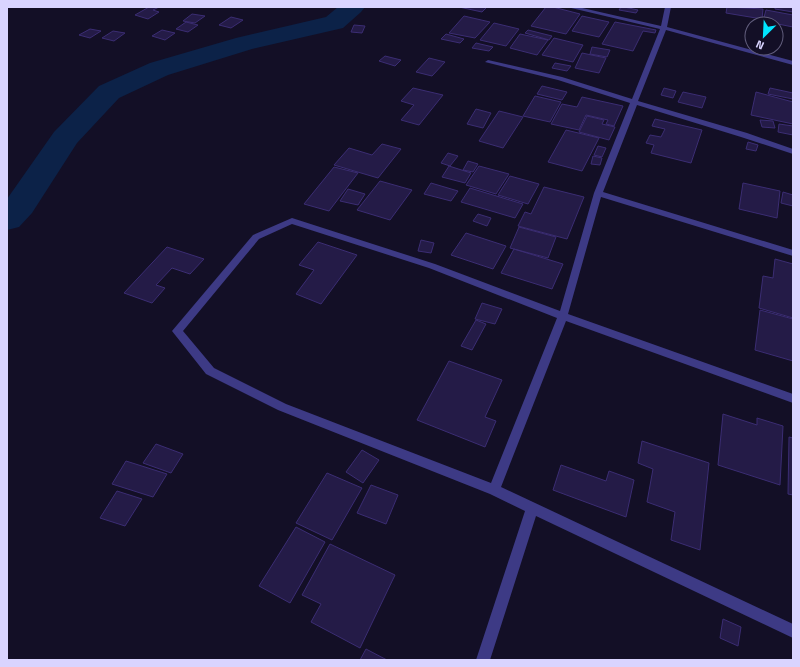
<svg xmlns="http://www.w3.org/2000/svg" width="800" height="667" viewBox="0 0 800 667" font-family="'Titillium Web',sans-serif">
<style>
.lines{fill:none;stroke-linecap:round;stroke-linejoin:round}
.river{fill:#0c2248;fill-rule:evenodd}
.building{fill:#241b47;stroke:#3b2d73}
.minor{fill:#3d3a85;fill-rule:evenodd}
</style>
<rect width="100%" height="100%" fill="#130f26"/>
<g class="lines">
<path class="river" d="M338,7H365L361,12L343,28L252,49L168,75L119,98L77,143L32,213L19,227L7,230V199L54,132L99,86L150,63L236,38L326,17Z"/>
</g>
<path class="building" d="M149,7H159L153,10L159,12L148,19L135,15Z
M459,7H487L482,12Z
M546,7H553L580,14L566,34L531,26Z
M621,7H624L638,10L636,13L619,10Z
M727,7L763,9L762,19L726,13Z
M775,7H793V12L775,9Z
M766,10L793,15V27L763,21Z
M192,14L205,16L195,23L183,21Z
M464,16L490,22L475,38L449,33Z
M582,16L609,22L599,37L572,31Z
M231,17L243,20L231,28L219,25Z
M186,22L198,25L188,32L176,29Z
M615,22L656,30L655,33L643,31L633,51L602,44Z
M494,23L519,29L506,46L480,40Z
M354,25L365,26L362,33L351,32Z
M90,29L101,31L90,38L79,35Z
M162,30L175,33L165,40L152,36Z
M528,30L552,36L549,40L525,33Z
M113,31L125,33L114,41L102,38Z
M446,34L464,39L460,43L441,39Z
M520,34L548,40L537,55L510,48Z
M554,38L583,45L573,62L542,55Z
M476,43L493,47L489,51L472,48Z
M592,47L610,50L607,57L590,54Z
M582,53L606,58L599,73L575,68Z
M385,56L401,60L395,66L379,61Z
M429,58L445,62L432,76L416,72Z
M555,63L571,66L567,71L552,68Z
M542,86L567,92L562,100L537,94Z
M413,88L443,95L419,125L401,120L414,105L401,101Z
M664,88L676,91L673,98L661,95Z
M770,88L793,93V99L768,94Z
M683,92L706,97L702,108L678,102Z
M756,92L793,102V124L751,115Z
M535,96L561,102L550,122L523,116Z
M582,97L623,106L614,126L606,124L608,120L586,115L579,130L551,124L562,104L577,107Z
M476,109L491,113L483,128L467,124Z
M499,111L523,117L503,148L479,141Z
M587,116L604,120L602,124L615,127L609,140L579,132Z
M655,119L702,130L691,163L651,153L654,145L646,143L650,135L661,137L665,129L652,126Z
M760,120L773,121L775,128L762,127Z
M779,124L793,126V135L778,132Z
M566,130L599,138L582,171L548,162Z
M748,142L758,145L756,151L746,149Z
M382,144L401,149L378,178L334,165L349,148L372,155Z
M598,146L606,148L602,157L594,155Z
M448,153L458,156L450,166L441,163Z
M593,156L602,158L600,165L591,164Z
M468,161L478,164L473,172L463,170Z
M449,166L471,173L465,183L442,177Z
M479,166L509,174L496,194L466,185Z
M334,167L358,173L329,211L304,204Z
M510,176L539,184L528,204L498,195Z
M380,181L412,190L390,220L357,210Z
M431,183L458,191L451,201L424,194Z
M743,183L780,191L777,218L739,209Z
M544,187L584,197L567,239L518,226L525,212L531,214Z
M470,188L523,204L515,218L461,202Z
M348,189L365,194L358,205L340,201Z
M783,192L793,195V206L781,203Z
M478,214L491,218L487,226L473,221Z
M519,227L556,237L548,258L510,248Z
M466,233L506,246L493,269L451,255Z
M421,240L434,243L431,253L418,251Z
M318,242L357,255L321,304L296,294L314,270L299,265Z
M167,247L204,259L190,274L172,268L156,285L165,288L152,303L124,293Z
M514,249L563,264L552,289L501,273Z
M775,259L793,264V318L759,308L763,276L773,278Z
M482,303L502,309L495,324L475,319Z
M760,310L793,319V361L755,350Z
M476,320L486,324L472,350L461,346Z
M449,361L502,380L485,417L496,421L485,447L417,420Z
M723,414L757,425V418L783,426L780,485L718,465Z
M789,437L793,438V495L788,494Z
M642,441L709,463L700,550L671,540L675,512L647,502L653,469L638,463Z
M156,444L183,454L171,473L143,463Z
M362,450L379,460L363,483L346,472Z
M126,461L167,474L153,497L112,484Z
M561,465L606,481L609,471L634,480L626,517L553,490Z
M327,473L362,488L332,540L296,523Z
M371,485L398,495L386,524L357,513Z
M117,491L142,499L125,526L100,518Z
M296,527L325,542L290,603L259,586Z
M330,544L395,575L360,648L311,622L321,604L302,595Z
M723,619L741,627L738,646L720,638Z
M366,649L387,660H360Z"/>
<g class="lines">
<path class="minor" d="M567,7H578L661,26L665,7H671L667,27L793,61V65L666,30L638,101L747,133L793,149V154L741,137L637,105L603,192L793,250V256L601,197L568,314L793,394V403L566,321L501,487L793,624V638L536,516L490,660H476L525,511L490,494L278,410L206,374L172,331L253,235L292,218L435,264L560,311L594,193L630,103L558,80L485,62L488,60L562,77L632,99L660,29ZM292,224L429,268L557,318L491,483L286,404L214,368L183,331L259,239Z"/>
</g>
<rect width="800" height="667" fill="none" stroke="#d9d4ff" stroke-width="16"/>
<g transform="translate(764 36) rotate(204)"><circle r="19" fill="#130f26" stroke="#625e7d"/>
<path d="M0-3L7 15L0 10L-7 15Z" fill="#00e5ff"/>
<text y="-6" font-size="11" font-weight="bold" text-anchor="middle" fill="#d9d4ff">N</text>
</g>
</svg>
